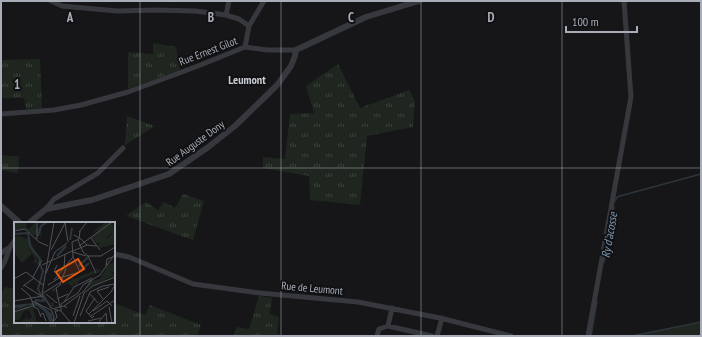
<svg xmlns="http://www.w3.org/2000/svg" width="702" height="337" viewBox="0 0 702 337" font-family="'PT Sans Narrow',sans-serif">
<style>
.grass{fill:url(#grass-tufts)}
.garden{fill:#1e261f}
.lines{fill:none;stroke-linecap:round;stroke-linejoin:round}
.stream{stroke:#2c353c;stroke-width:1.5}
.minor{stroke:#37383d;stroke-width:5}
.tertiary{stroke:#37383d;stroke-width:6}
.grid{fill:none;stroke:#a8adb8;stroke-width:1;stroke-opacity:0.55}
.labels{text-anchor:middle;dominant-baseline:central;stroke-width:4;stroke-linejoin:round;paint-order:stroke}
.street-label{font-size:11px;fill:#a8adb8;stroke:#111113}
.neighbourhood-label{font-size:12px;font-weight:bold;fill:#c9ccd4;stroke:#111113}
.water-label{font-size:12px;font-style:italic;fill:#7f9bb3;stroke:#111113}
.inset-river{fill:none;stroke:#2c353c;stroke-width:2}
.inset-road{fill:none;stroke:#505258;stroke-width:1}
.view{fill:#e8590c;fill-opacity:0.15;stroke:#e8590c;stroke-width:2}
.inset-edge{fill:none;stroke:#a8adb8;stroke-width:2}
.grid-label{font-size:13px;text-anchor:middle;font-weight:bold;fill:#a8adb8;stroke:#111113;stroke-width:4;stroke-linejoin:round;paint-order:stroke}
</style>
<defs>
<pattern id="grass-tufts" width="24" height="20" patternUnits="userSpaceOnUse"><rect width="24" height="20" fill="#1e261f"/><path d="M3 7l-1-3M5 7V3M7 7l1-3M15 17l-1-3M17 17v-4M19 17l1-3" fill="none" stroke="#3c433d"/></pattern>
</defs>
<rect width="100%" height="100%" fill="#161618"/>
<path class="grass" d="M153,43L176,47L180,70L128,89V52L153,54Z
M40,59L42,108L26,109L24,98H1V60Z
M338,64L360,108L409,90L415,101L413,127L367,136L360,205L310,200L309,176L263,168V157L285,159L290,114L314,113L306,86Z
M127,116L155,126L125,145Z
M1,155L19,157L18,173L1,170Z
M183,194L204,201L193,240L126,216L146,202L158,210L164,202L175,208Z
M5,287L15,289V322H114V303L145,315L150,305L201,325L197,336H1V293Z
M259,296L272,298L270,314L279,317L277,334L283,336H233L237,327L249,329Z"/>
<path class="garden" d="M701,322V336H632Z"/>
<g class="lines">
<path class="stream" d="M615,201L617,197L620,196L701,174
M604,262L614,207
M591,336L597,301
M632,336L701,322"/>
<path class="minor" d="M51,1L62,6L117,11L156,10L195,11L226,15L239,19L249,26
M226,15L229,1
M245,47L249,26L264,1
M1,114L54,110L81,105L128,92L198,66L245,47L267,50H296
M46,209L54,199L98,173L123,148
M1,253L10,247L15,240
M114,254L129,257L193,284L260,293L358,302L440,318L511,336
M1,268L5,261L10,247
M392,308L388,326L432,336
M377,336L379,329L388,326
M437,336L442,318
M588,336L631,97L624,1"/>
<path class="tertiary" d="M1,206L20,223
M29,223L46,209L92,200L169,174L207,148L235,126L268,94L278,84L291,66L295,56L296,50L366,17L419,1"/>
</g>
<path class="grid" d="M140,1V336M281,1V336M421,1V336M562,1V336M1,168H701"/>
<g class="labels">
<g class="street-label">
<text transform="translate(208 51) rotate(-21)">Rue Ernest Gilot</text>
<text transform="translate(195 143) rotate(-36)">Rue Auguste Dony</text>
<text transform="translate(312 288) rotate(5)">Rue de Leumont</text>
</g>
<g class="neighbourhood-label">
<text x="247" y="79">Leumont</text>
</g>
<g class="water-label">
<text transform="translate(609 235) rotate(-80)">Ry d'acosse</text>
</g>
</g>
<g transform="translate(14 222)">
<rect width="101" height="101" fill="#161618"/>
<path d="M99,4H101V22L85,26L100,9ZM0,14L10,16L12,19L7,21H12L18,32L8,41L0,30Z" fill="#1e261f"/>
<path d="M0,0H13L12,5L15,7L21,0L23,8L30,0H34L28,5L26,18V7L21,14L11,7L1,9L2,11L0,12ZM91,0H98L100,9L92,16L94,21L86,26L84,23L86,21H82L78,15L85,8L78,11ZM0,13L6,14L16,18L23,36V42L22,44V40L19,41L21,36L12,21L3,22L12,18ZM101,40V49L97,51L101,53L74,66L72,65L78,59L86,57L94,43ZM82,46L88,49L65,58L62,64L59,60V66L54,61L43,65L40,71L37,68L30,71L36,81L40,80V83H42L37,86L28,72L31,70L58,58L57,55L60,57L79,49L83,51ZM12,84L19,86L23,101H6L13,95L14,98L18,95L15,88L10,89L5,98H0V91Z" fill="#1e261f"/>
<path d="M21,78L38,92L39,101H36L31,90L23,84L14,83L0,89L5,85L0,86V83L20,81Z" fill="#2c353c"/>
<path class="inset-river" d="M0,12L14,11L16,24L26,37L25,41L29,49L24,67L30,79L21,78M24,14L27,4L33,0M56,18L58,6M43,34L52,24M65,44L74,35M66,49L75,41"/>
<path class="inset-road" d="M40,0L28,72L37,86L47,89L57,101M51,1L54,20M0,9L11,7L25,20L34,24M65,10L73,0M60,13L67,17L73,23M77,16L86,28M23,17V0M64,18L69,30L74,34M58,20L65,17L66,9M65,24L98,0M37,28L51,1M59,29L73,23L82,24M59,30L72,34M74,34H87L101,25M74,34L82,51M28,43L58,29M43,43L40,50L50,46M92,44L93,37L99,35M50,46L51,32M32,51L41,30L53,21M19,55L28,38M0,57L12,50L29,63M40,58L59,35L58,20M10,63L27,74M34,63L45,56L66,50L59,35M9,64L20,56M7,66L16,74L20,85M69,70L78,58M29,71L47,60M75,71L84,81M32,72L43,81M43,77L54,72M89,77L83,69L95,65M0,79L29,74M18,79L37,88L40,94L39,101M50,80L60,65L78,56M50,84L69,70M46,85L42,66L46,63L52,46M95,85L98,101M41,86L50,84L53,86M47,89V82L64,71L69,63L86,53L101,32M72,89L81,76M72,89L78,96L80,94M79,89L93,79L98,84M0,90L18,84L24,87L27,95M75,92L97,70L101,63M26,93L29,91L32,99M59,94L66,74M66,94L76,70L89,64L101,62M77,94L101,78M40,99L43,95L41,89H44M74,99L87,96M60,101L70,71L79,64L101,55M84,101L92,91L93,101"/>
<path class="view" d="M64,37L70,47L49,60L42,50Z"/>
<rect width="101" height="101" class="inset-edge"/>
</g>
<g class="grid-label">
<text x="70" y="22">A</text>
<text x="211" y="22">B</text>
<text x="351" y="22">C</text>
<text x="491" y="22">D</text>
<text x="17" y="89">1</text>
</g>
<rect width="702" height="337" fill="none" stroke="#a8adb8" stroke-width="4"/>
<path d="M566 26v6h71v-6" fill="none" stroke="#a8adb8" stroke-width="2"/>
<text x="572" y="26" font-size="12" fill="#a8adb8" stroke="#111113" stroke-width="3" paint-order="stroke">100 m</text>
</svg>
